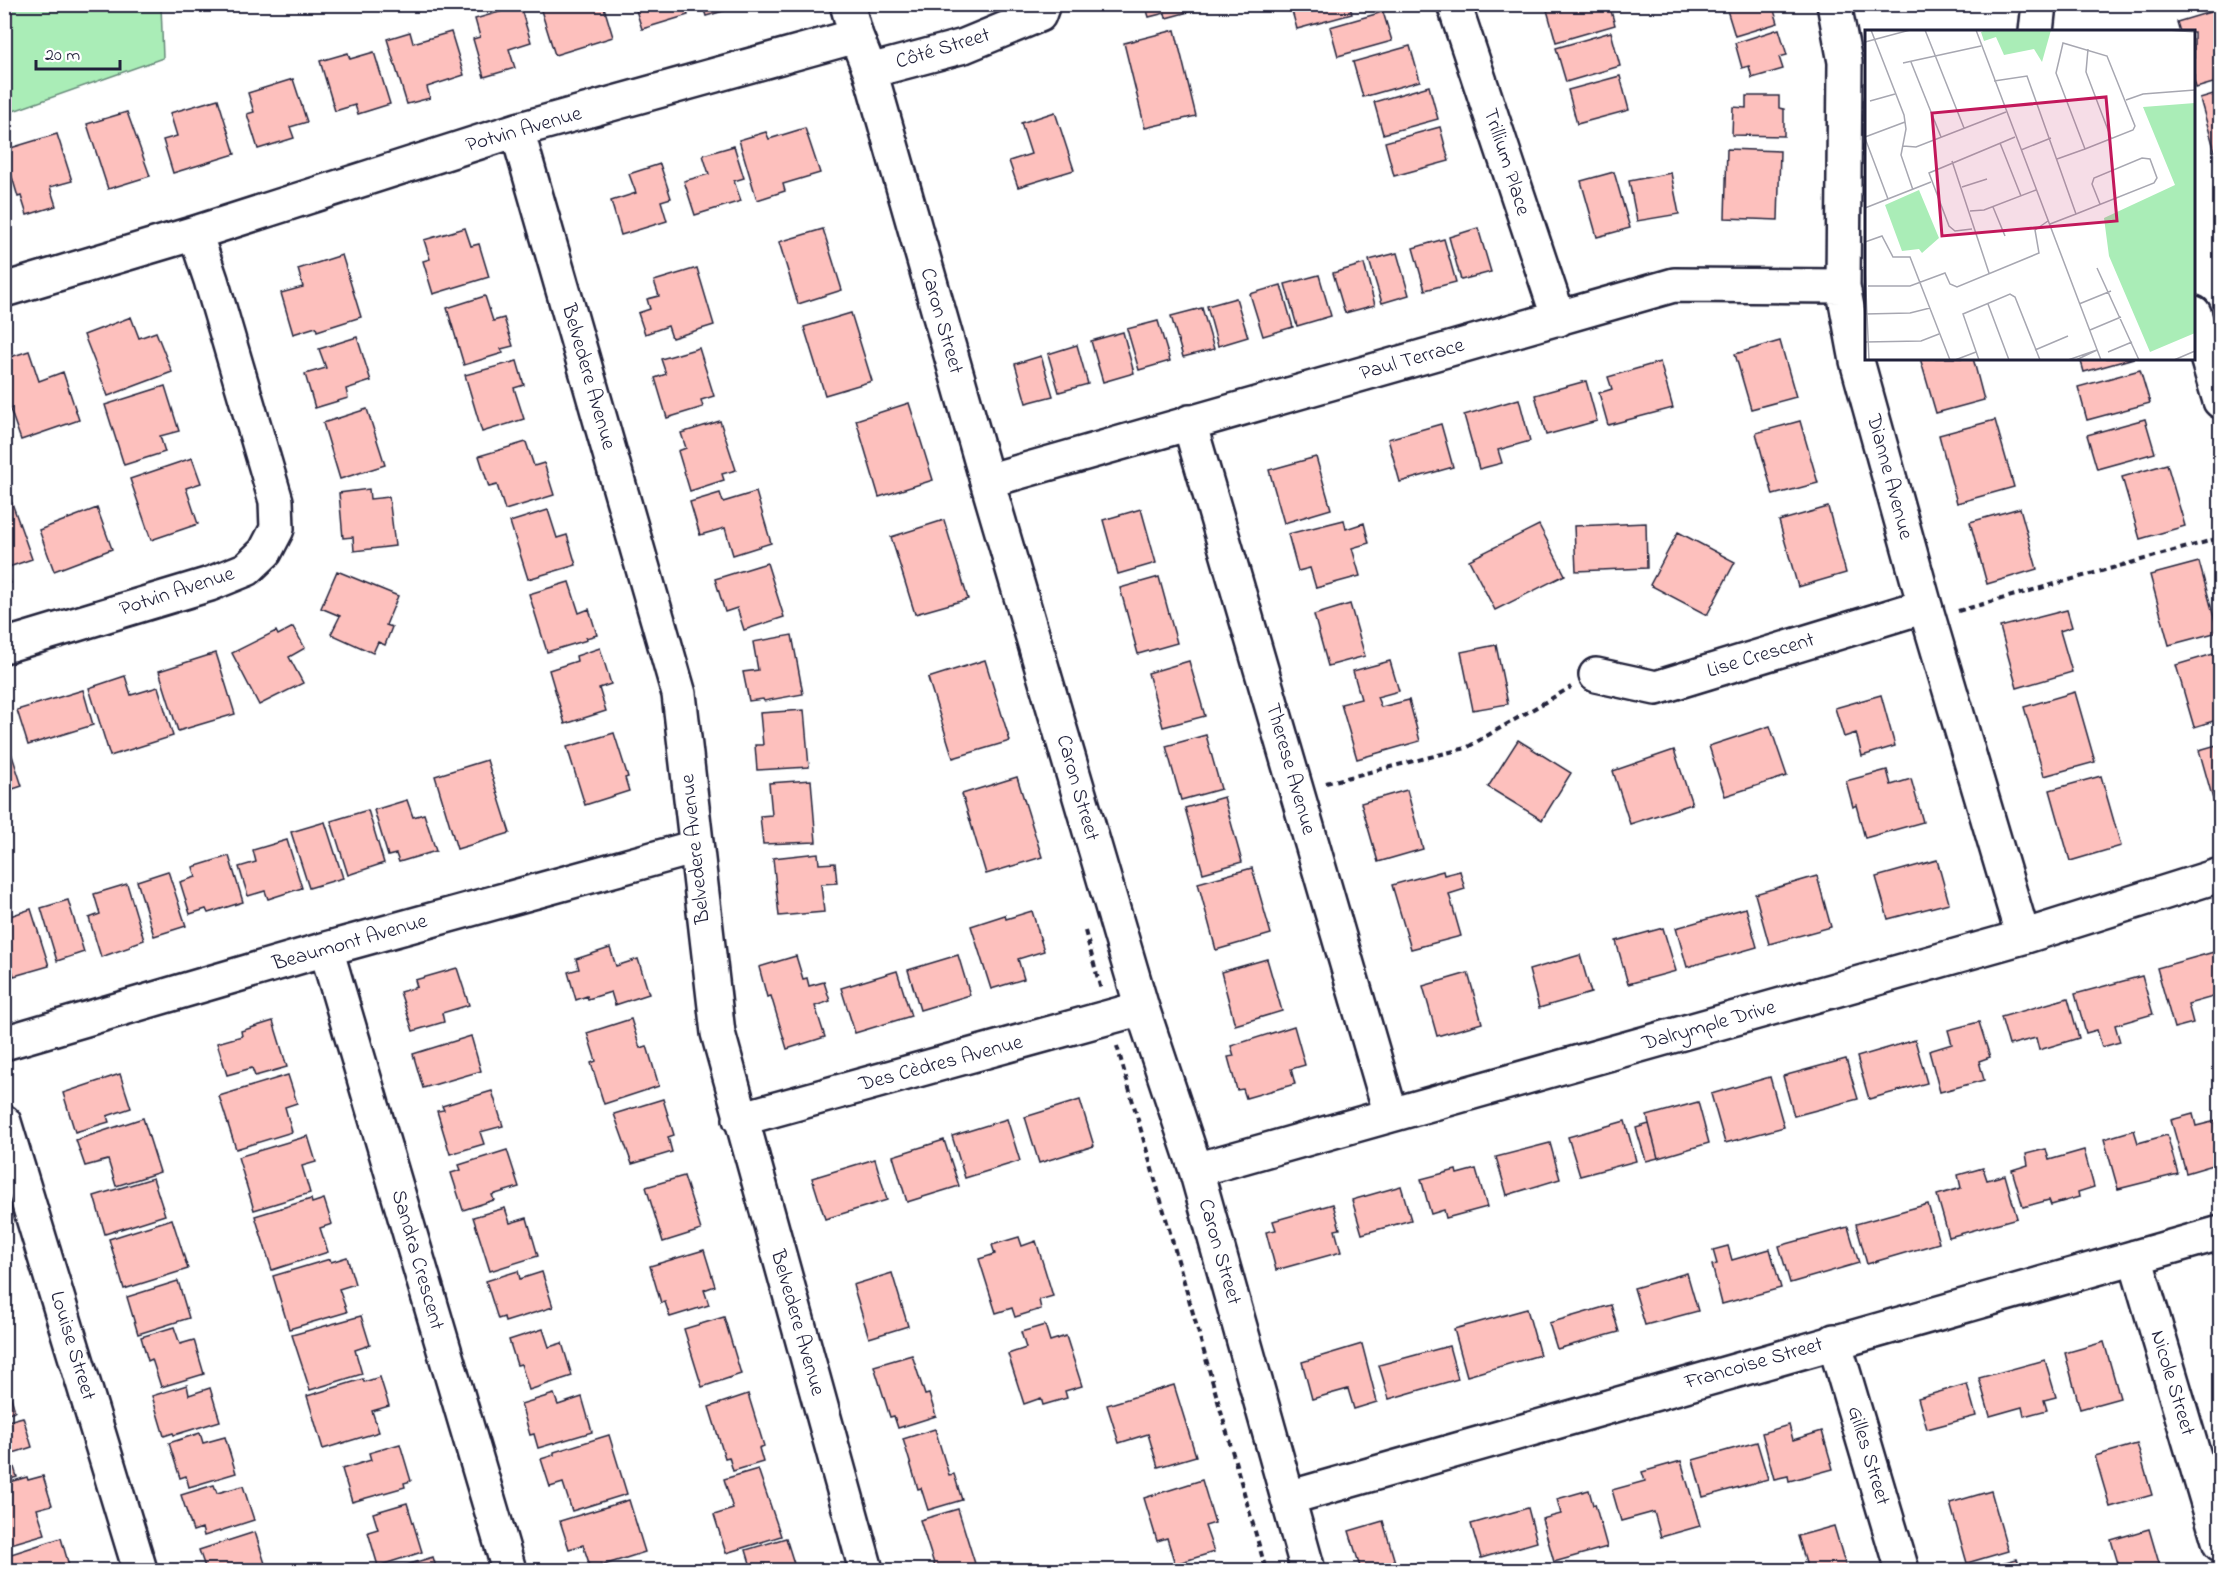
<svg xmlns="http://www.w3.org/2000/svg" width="2225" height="1575" viewBox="0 0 2225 1575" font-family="'Indie Flower',sans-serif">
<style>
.green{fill:#aaedb7;stroke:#668879;stroke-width:1.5}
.building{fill:#fdc0bd;stroke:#22223b;stroke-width:1.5}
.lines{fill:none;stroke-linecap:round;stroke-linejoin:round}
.minor-casing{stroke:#22223b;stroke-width:38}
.path{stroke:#22223b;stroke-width:4;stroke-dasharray:6 4.5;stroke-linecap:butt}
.minor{stroke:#fff;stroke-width:33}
.labels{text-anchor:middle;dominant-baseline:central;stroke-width:4.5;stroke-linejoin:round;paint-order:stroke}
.street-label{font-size:21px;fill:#22223b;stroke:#fff}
.inset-road{fill:none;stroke:#a7a7b1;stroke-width:1.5}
.view{fill:#c2185b;fill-opacity:0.15;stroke:#c2185b;stroke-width:3}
.inset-edge{fill:none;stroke:#22223b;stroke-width:3}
</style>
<rect width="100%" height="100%" fill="#fff"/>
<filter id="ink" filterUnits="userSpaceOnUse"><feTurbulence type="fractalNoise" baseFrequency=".0167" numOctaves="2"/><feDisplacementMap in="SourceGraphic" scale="12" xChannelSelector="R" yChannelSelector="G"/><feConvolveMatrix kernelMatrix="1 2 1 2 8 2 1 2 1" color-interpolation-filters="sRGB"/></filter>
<g filter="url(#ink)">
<path class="green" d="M4,5H161L163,58L5,114Z"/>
<path class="building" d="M539,4H603L613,37L555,55Z
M634,4H685L688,15L642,29Z
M702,4H736L737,7L706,16Z
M1145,4H1211V6L1166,18L1165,13L1149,17Z
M1290,4H1349L1352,14L1297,29Z
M1567,4H1609L1615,25L1556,42L1547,10Z
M1733,4H1772L1778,23L1735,36L1727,10L1734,8Z
M1930,4H1959L1932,12Z
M520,6L531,42L509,49L515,68L484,77L473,39L480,37L475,19Z
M2220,9V81L2196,88L2194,80V32H2180L2177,22Z
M1383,12L1392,41L1338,56L1330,27Z
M1779,29L1787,55L1779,57L1783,69L1752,78L1749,66L1742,68L1735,43Z
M1175,30L1196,116L1145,128L1124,43Z
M410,32L413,43L451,32L464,75L427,87L430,98L407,104L387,39Z
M1611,32L1620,66L1566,82L1556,48Z
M1410,46L1420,81L1363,97L1353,62Z
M374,52L390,104L358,114L355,105L335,111L320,61L348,53L350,59Z
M1620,76L1629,110L1577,124L1568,90Z
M293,79L307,122L290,127L294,138L258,149L247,114L254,112L248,93Z
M1429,86L1438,119L1383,134L1374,102Z
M2220,93V161L2218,162L2200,99Z
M1746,96H1779V108L1784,109V136L1732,135L1733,107L1746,108Z
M218,99L235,154L173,173L163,140L177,136L170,113Z
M127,112L150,176L108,189L87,124Z
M1055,112L1074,170L1018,187L1009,161L1031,154L1021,123Z
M1440,127L1449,161L1394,176L1385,142Z
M805,128L820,173L783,184L785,191L757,200L739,140L766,132L769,139Z
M57,134L72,181L50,187L56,206L27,215L21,196L18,197L4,150Z
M734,146L744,178L734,181L741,201L695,215L684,181L709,174L703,155Z
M1727,149L1780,151L1778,220L1725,218Z
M660,164L671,198L661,201L667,221L621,235L611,201L636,193L629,174Z
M1614,172L1630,228L1597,237L1581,181Z
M1671,173L1679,214L1637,221L1629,181Z
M465,228L471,246L479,244L489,277L433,294L423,261L430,259L424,240Z
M1478,228L1491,272L1461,280L1449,237Z
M823,229L842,290L798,304L779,242Z
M1444,239L1456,282L1425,290L1413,248Z
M1397,253L1409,295L1382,303L1369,260Z
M342,255L361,317L317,331L316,327L293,334L281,293L303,287L298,269Z
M1364,264L1375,305L1345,313L1333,273Z
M697,268L714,325L672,338L668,326L645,334L638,313L650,309L647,299L659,296L654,281Z
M1319,275L1331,316L1297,326L1285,284Z
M1281,285L1293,327L1263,336L1250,294Z
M485,296L493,321L504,318L513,346L501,349L503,353L464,365L447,308Z
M1236,298L1248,337L1218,346L1207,306Z
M1202,308L1214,349L1183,357L1171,316Z
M851,313L872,381L825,395L804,327Z
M131,317L139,338L156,332L172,372L108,396L84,335Z
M1158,321L1170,361L1139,370L1127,329Z
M1123,332L1134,373L1103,382L1091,341Z
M357,337L371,381L346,389L348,398L315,408L305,374L326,368L319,349Z
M1780,341L1796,397L1751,409L1735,354Z
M1077,345L1088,384L1059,392L1048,354Z
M699,348L714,396L701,400L703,407L667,418L655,378L666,374L661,359Z
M29,351L39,381L63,372L79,420L21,440L4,392V359Z
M1041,356L1053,396L1026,403L1015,364Z
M1920,358H1973L1984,400L1936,413Z
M2080,358H2134L2084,372Z
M517,361L524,385L514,388L524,419L482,432L465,375Z
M1660,362L1673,408L1608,425L1599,393L1612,389L1608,377Z
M2140,370L2150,403L2087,420L2078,387Z
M1586,381L1597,421L1546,435L1535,395Z
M165,386L179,431L160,436L165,452L124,465L105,405Z
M1519,399L1530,441L1498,450L1502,463L1479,469L1464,415Z
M909,403L933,480L879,497L856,420Z
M367,409L385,465L340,479L323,423Z
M2145,419L2155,453L2097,469L2087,435Z
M1995,420L2014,487L1957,503L1939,435Z
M720,421L736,470L722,474L724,480L690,491L678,451L686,448L681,433Z
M1800,421L1818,483L1773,495L1756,433Z
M1441,424L1453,467L1400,482L1388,439Z
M526,442L534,466L544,463L554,495L505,510L497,485L489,487L479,456Z
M1316,457L1331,509L1284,523L1269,470Z
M192,458L201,483L186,488L198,524L151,540L130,479Z
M2167,464L2185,526L2140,539L2122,477Z
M369,489L370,499L389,497L395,546L354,551L353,537L343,538L339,493Z
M8,492L32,559L6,568L11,583L4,585V493Z
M756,492L771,543L733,555L725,528L700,535L690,502L720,493L723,502Z
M1828,507L1846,573L1798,587L1779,521Z
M97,508L112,549L54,571L39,530Z
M2020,508L2037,569L1987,584L1970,522Z
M1141,509L1156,563L1118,574L1103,520Z
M548,510L557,538L567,535L576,565L528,579L510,522Z
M944,520L968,599L915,614L891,537Z
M1344,520L1346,529L1364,523L1369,543L1352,548L1360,576L1316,588L1310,568L1298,571L1288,534Z
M1646,523L1647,568L1576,571L1574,526Z
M1539,525L1565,575L1495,610L1469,560Z
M1678,532L1735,562L1707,615L1650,585Z
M2199,562L2218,632L2169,645L2150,575Z
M767,563L784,617L744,630L737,608L725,612L715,579Z
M337,571L398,596L386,625L392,627L385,645L378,642L373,653L331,634L340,616L321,608Z
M1159,577L1177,643L1138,654L1120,588Z
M569,582L579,613L589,609L597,635L586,638L587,640L547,652L529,594Z
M1350,604L1365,656L1328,666L1314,615Z
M2067,610L2072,627L2060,631L2072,672L2017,688L2000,627Z
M293,627L305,648L289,657L303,683L259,705L232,653L276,631L278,635Z
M792,635L803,694L764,701L763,699L749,701L743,672L758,670L753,642Z
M1496,645L1508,704L1473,710L1461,652Z
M600,648L611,684L599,688L606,711L565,724L549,670L577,661L576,656Z
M2220,652V719L2194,727L2176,665Z
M216,653L235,714L178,731L159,671Z
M985,660L1010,741L953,758L928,678Z
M1189,661L1205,716L1163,727L1148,673Z
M1390,661L1399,691L1377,697L1381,707L1409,700L1420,741L1357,759L1341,704L1361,699L1353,671Z
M125,676L131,695L158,687L173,736L110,756L89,688Z
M83,690L93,725L28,745L17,710Z
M2075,692L2095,762L2044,776L2024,707Z
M1881,695L1895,746L1862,756L1856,733L1844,737L1835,708Z
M804,710L809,767L757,770L755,745H763L760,713Z
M1770,726L1787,776L1725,796L1709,746Z
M4,731L22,786L4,792Z
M614,733L628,777L625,778L629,791L585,805L567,747Z
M1206,735L1221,789L1181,800L1166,746Z
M1518,740L1571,773L1542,820L1488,787Z
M2220,744V817H2218L2199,750Z
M1674,750L1692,804L1630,824L1613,771Z
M487,760L510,833L457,849L435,776Z
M1887,770L1891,785L1911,779L1923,822L1865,838L1856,805L1853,807L1846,781Z
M2101,776L2121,846L2070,861L2050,790Z
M1017,777L1042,857L986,874L962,794Z
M811,780L816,842L763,844L760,816L772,815L769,783Z
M1407,790L1423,849L1378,862L1361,803Z
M1224,797L1242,862L1203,873L1185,808Z
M407,800L413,817L424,814L436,851L399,862L396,854L388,856L374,810Z
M368,810L384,863L348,875L331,821Z
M325,822L343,878L309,888L291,832Z
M287,840L302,888L268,899L265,891L248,896L239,867L256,862L253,850Z
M818,853L819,864L835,863L837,883L821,884L824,912L779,916L773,858Z
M229,856L243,902L208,913L206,909L190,914L180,882L196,877L193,867Z
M1937,860L1949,903L1888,919L1876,877Z
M1252,868L1271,934L1216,950L1198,883Z
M168,871L186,926L154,936L137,881Z
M1443,871L1444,875L1460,871L1465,889L1449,894L1461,936L1411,949L1392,885Z
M1817,876L1831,927L1769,944L1755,894Z
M127,884L144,940L130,945V947L101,957L89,918L100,914L94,894Z
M68,900L84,952L57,961L41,908Z
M1746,908L1757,947L1687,967L1676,928Z
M31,909L49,966L14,976L4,944V918Z
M1032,911L1044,951L1018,959L1024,979L991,989L971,926L1005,915L1006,919Z
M1663,928L1676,971L1628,984L1616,941Z
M610,948L616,966L638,959L649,994L615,1005L611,992L588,999L587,996L576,1000L568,972L579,969L576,959Z
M2214,952L2220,976V995L2188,1004L2193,1023L2174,1028L2157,968Z
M958,955L970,995L920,1010L908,970Z
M1580,955L1591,993L1539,1008L1529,970Z
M796,956L803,979L807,978L809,986L824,982L830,1001L815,1006L825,1037L787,1049L771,996L767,997L759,967Z
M1267,959L1282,1011L1235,1025L1221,972Z
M457,968L469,1005L442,1013L444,1022L413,1031L400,992L417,987L415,980Z
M897,971L911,1016L855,1033L841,988Z
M1468,973L1482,1023L1437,1036L1423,986Z
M2142,976L2153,1014L2115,1025L2120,1042L2102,1047L2097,1030L2086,1033L2075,994Z
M2068,998L2079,1038L2039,1050L2036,1038L2009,1045L2001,1017Z
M631,1019L640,1048L647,1046L659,1086L604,1104L591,1063L596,1061L587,1033Z
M273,1021L287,1067L255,1076L252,1068L227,1075L217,1043L242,1036L241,1031Z
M1979,1022L1990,1057L1979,1061L1984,1080L1940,1092L1929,1051L1952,1044L1948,1030Z
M1294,1026L1305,1065L1291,1069L1295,1084L1246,1098L1243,1089L1237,1090L1228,1057L1234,1056L1231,1046Z
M471,1036L481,1071L423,1088L413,1054Z
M1915,1040L1927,1083L1869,1099L1857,1057Z
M1846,1059L1858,1099L1794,1116L1783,1076Z
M120,1074L131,1108L107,1116L109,1122L75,1132L63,1093Z
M288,1075L297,1103L285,1107L292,1132L236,1149L219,1096Z
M1770,1077L1784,1127L1725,1143L1711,1094Z
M492,1091L503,1126L480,1132L484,1144L450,1154L437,1111L444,1110L442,1106Z
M663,1099L674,1135L668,1137L672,1152L632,1164L614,1114Z
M1080,1100L1094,1146L1039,1163L1025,1117Z
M1698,1102L1709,1143L1658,1158L1647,1116Z
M2193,1114L2196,1126L2220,1120V1163L2186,1173L2171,1120Z
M143,1118L160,1172L116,1186L108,1160L85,1166L76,1140Z
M1007,1119L1020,1161L965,1178L952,1136Z
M1625,1121L1636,1161L1580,1176L1568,1137Z
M1649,1124L1658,1158L1646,1161L1636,1128Z
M2134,1130L2138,1143L2167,1135L2178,1174L2118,1189L2104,1139Z
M308,1136L316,1162L302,1166L310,1193L254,1210L238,1157Z
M944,1140L959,1186L907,1202L893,1156Z
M1550,1143L1560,1179L1507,1195L1496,1157Z
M2046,1149L2049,1160L2084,1150L2094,1187L2078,1192L2079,1197L2051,1205L2049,1200L2023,1207L2012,1170L2028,1165L2026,1154Z
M507,1150L519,1187L492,1195L494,1200L463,1210L451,1173L461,1170L459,1165Z
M875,1159L887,1200L825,1219L812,1178Z
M1983,1168L1987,1180L2005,1175L2017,1218L1949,1237L1937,1195L1961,1188L1958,1175Z
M1476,1169L1487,1207L1446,1218L1444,1210L1431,1214L1421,1179L1456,1170L1457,1174Z
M684,1176L701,1230L663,1242L646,1187Z
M153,1178L165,1215L105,1234L94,1196Z
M1401,1186L1411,1220L1362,1234L1352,1200Z
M311,1199L312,1203L324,1199L332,1224L320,1228L328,1252L272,1270L255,1216Z
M1333,1204L1340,1229L1335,1230L1341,1252L1276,1270L1266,1232L1276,1230L1273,1221Z
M1928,1204L1939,1243L1867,1264L1856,1224Z
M505,1208L510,1223L527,1218L538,1256L490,1271L473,1217Z
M172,1219L188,1269L124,1289L109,1239Z
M1848,1227L1859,1263L1790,1283L1779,1246Z
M1019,1237L1022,1246L1036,1241L1053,1296L1039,1300L1041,1309L1015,1317L1012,1308L996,1313L979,1259L995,1254L992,1245Z
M1728,1246L1732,1260L1770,1249L1781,1288L1722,1304L1712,1265L1717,1264L1713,1250Z
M704,1250L715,1286L704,1290L709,1305L670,1317L665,1302L661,1303L650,1266Z
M347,1257L355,1284L339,1289L347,1312L289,1329L273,1276L330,1259L331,1262Z
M518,1271L520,1279L542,1272L553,1307L505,1322L504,1317L498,1319L486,1281Z
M892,1273L908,1326L869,1338L853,1285Z
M1687,1273L1698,1311L1645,1325L1634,1288Z
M178,1281L189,1318L138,1334L127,1297Z
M1611,1305L1619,1332L1557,1349L1549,1323Z
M1527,1309L1540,1355L1467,1376L1454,1329Z
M361,1316L370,1345L355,1350L362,1374L310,1390L292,1335Z
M724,1317L741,1374L702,1387L684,1329Z
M1045,1325L1050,1341L1066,1336L1082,1386L1065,1391L1067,1398L1043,1405L1041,1398L1024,1404L1008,1354L1026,1348L1021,1332Z
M174,1327L180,1344L194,1340L204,1374L161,1387L152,1359L148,1361L141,1337Z
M543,1329L549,1347L562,1343L572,1376L529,1390L521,1364L517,1365L509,1340Z
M2104,1342L2120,1398L2080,1409L2065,1353Z
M1362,1344L1377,1402L1354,1409L1348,1389L1312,1399L1302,1362Z
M1449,1346L1458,1379L1389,1399L1379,1365Z
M912,1355L925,1395L929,1394L936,1416L898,1428L894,1416L890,1417L874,1366Z
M2045,1360L2056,1397L2044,1400L2047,1410L2024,1416L2022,1407L1990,1416L1979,1378Z
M4,1373L15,1411L4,1414Z
M380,1377L389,1406L372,1411L379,1432L323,1449L307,1396L363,1379L364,1382Z
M1967,1384L1976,1416L1927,1429L1918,1398Z
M187,1385L189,1395L210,1388L220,1421L174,1435L173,1433L164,1436L152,1396Z
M1174,1385L1196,1456L1158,1467L1148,1434L1119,1443L1107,1405Z
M554,1394L558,1405L582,1397L592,1432L538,1448L534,1434L530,1435L521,1404Z
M748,1394L764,1446L759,1448L763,1462L733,1471L729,1457L725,1458L709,1407Z
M23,1417L32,1447L10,1454L17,1477L4,1481V1422Z
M1789,1425L1793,1440L1822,1431L1833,1469L1789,1481L1788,1476L1774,1479L1762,1433Z
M935,1429L949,1475L954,1474L962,1500L928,1510L921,1488L918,1489L903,1439Z
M200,1433L203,1443L225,1437L236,1473L189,1487L186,1476L180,1478L169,1443Z
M609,1435L627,1494L572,1511L563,1483L550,1487L541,1459L554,1455V1452Z
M1757,1442L1768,1479L1703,1497L1693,1460Z
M400,1444L411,1481L404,1483L405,1487L352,1502L342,1469L371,1460L369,1453Z
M2137,1444L2152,1495L2110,1507L2095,1456Z
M1681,1461L1700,1526L1661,1537L1654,1512L1621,1521L1612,1490L1645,1481L1642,1472Z
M758,1469L781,1536L726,1553L714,1515L733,1509L724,1479Z
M43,1476L52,1505L37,1509L45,1534L4,1546V1484L27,1477L28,1480Z
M1202,1480L1215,1523L1205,1526L1214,1552L1175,1564L1167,1538L1157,1541L1144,1498Z
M214,1485L217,1493L243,1486L254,1520L204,1536L202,1528L193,1531L181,1495Z
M1589,1490L1593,1505L1595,1504L1607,1547L1554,1562L1542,1519L1561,1514L1557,1499Z
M1991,1491L2008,1551L1967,1563L1950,1503Z
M629,1500L645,1552L591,1569L583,1545L569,1549L560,1521Z
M407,1503L422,1552L378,1566L368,1532L378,1529L373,1513Z
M1528,1508L1537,1542L1481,1558L1471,1524Z
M958,1509L977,1570H936L920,1520Z
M1383,1521L1397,1569L1361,1570L1349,1531Z
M1834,1526L1847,1570H1808L1798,1536Z
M2149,1529L2161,1570H2120L2111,1540Z
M255,1532L267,1570H206L199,1550Z
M61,1538L70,1569L9,1570L5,1556Z
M786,1538L796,1570H752L746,1550Z
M433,1557L437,1570H390Z
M2017,1559L2021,1570H1979V1569Z"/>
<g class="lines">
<g class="minor-casing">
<path id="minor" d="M847,4L856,36L870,71L987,481L1142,1008L1196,1170L1308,1570
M1454,4L1559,319
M1834,4L1845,62L1843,286L1857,361L1925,606L2023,937
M2036,32L2039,4
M870,71L964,46L1039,15L1043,4
M517,130L679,694L718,1033L866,1570
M4,290L195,233L517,130L856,36
M2194,313L2220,401
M1189,422L1391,1115
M987,481L1674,285L1843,286
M4,646L210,584L247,569L265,552L277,529L276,501L211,280L195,233
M1596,675L1656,688L1925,606
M326,949L509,1570
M4,1043L326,949L696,847
M740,1119L1142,1008
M4,1122L140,1570
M1196,1170L2023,937L2220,875
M2135,1257L2220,1544
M1834,1341L1902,1570
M1288,1498L2220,1233"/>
</g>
<path class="path" d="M1958,611L2220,538
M1326,783L1466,748L1571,687
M1085,931L1101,990
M1117,1046L1266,1570"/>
<use href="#minor" class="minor"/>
</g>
</g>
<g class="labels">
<g class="street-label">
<text transform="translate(943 49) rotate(-17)">Côté Street</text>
<text transform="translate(524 130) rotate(-16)">Potvin Avenue</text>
<text transform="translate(1506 162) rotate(72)">Trillium Place</text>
<text transform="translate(941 321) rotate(74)">Caron Street</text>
<text transform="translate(1412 360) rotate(-16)">Paul Terrace</text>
<text transform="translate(588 377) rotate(74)">Belvedere Avenue</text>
<text transform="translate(1889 477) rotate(75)">Dianne Avenue</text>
<text transform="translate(177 592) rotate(-18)">Potvin Avenue</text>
<text transform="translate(1761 656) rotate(-17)">Lise Crescent</text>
<text transform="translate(1290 769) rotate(74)">Therese Avenue</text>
<text transform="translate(1077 788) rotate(74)">Caron Street</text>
<text transform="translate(696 849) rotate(-96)">Belvedere Avenue</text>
<text transform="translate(350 943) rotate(-16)">Beaumont Avenue</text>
<text transform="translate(1709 1026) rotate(-16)">Dalrymple Drive</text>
<text transform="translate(941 1064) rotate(-15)">Des Cèdres Avenue</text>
<text transform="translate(1219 1252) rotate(74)">Caron Street</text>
<text transform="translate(417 1260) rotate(74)">Sandra Crescent</text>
<text transform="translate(797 1323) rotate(74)">Belvedere Avenue</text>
<text transform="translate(72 1346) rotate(73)">Louise Street</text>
<text transform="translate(1754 1364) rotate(-16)">Francoise Street</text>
<text transform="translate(2172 1383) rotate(73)">Nicole Street</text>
<text transform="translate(1868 1456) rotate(73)">Gilles Street</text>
</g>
</g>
<g transform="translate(1865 30)">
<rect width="330" height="330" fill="#fff"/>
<path d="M121,0H186L177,32L169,19L139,25L131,7L119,11L116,2ZM330,73V303L285,322L244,226L239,188L310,155L278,77ZM54,160L74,208L57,223L54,219L37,221L20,175Z" fill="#aaedb7"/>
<path class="inset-road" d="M6,0L39,85L41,99L36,125L48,160M60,0L99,98M111,0L236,330M303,0L330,2M0,12L45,0M223,19L221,42L246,108M46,32L76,107M38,33L116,16M129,51L162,46L211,184M261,70L278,64L330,60M5,71L30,64M0,107L40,92M0,108L23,169M135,113L156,166M38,116L51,117L141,82M156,120L186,108M192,129L220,119L268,100L270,96L242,26L198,13L191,43L220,119M87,131L124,243M97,157L122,149M128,177L140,206M0,178L66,152M105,181L119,180L171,160M185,194L211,184L289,153L292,148L285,129L277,128L229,148L227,154L235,174M107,199L90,201L84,196L64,143L150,107M0,212L17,206L28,227H45L85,330M0,238L4,330M232,238L274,330M3,256H45L80,243L85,254L92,257L174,223L170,200L183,191M123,274L144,330M214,274L246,261M0,284L45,283L65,278M225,300L256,287M0,312L56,311L74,304M170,320L203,306M243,322L267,312M90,330L111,322M114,330L98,284L145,264L150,267L175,330M203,330L232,320M211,330L232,320M309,330L330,321"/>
<path class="view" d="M241,67L252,191L77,206L67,83Z"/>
<rect width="330" height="330" class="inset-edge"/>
</g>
<rect width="2225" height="1575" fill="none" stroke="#fff" stroke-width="24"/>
<rect x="12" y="12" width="2201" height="1551" fill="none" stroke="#22223b" stroke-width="2" filter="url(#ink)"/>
<path d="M36 60v9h84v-9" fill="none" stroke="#22223b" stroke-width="3"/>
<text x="45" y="60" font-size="18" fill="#22223b" stroke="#ffffff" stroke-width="4.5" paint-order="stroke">20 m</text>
</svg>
